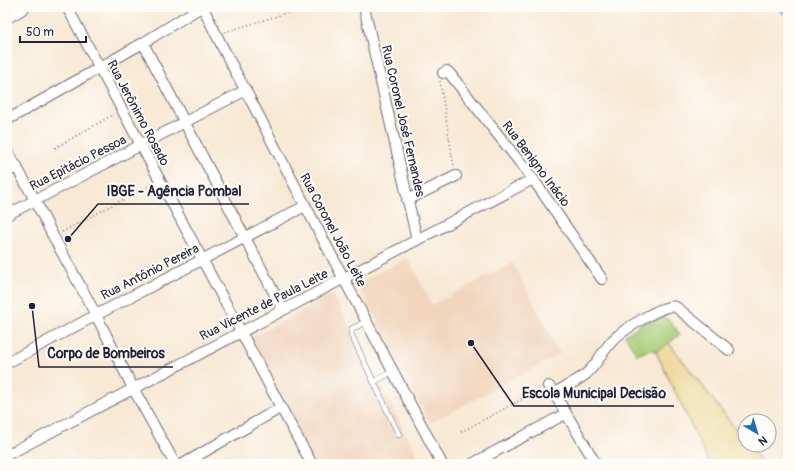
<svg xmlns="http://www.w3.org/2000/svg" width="795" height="471" viewBox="0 0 795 471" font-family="Pangolin,sans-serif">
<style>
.built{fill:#f1d5bd}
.green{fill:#a6cb74;stroke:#647658}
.sand{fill:#eeda9e;stroke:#887e6c}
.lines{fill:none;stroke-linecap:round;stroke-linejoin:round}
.river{stroke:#60c5de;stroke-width:16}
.service-casing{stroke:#6d6871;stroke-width:6}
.minor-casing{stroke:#6d6871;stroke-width:12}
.secondary-casing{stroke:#6d6871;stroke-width:16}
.path{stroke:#6d6871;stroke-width:1.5;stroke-dasharray:1 3;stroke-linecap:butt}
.service{stroke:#fff;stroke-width:5}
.minor{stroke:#fff;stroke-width:10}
.secondary{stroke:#fff;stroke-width:14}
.labels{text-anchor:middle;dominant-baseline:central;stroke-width:4;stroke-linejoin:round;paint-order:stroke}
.street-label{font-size:13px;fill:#22223b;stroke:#fdfcf7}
.leader{fill:none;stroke:#22223b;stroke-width:1.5}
.callout-dot{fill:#22223b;stroke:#fdfcf7;stroke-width:1.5}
.callout-label{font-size:14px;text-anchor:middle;font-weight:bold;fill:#22223b;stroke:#fdfcf7;stroke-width:4;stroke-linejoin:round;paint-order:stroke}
</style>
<rect width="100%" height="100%" fill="#fdfcf7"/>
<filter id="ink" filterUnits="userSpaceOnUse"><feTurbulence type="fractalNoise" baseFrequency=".025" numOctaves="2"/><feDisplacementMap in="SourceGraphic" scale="8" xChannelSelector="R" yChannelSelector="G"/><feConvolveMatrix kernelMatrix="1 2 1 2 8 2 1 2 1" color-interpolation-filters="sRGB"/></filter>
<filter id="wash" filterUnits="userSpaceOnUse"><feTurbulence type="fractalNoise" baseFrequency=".012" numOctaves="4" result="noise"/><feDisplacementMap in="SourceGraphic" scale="16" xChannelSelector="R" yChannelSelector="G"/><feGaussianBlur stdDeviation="0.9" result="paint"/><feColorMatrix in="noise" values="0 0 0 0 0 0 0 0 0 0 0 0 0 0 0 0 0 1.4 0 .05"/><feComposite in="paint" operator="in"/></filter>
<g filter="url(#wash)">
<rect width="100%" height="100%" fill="#f8e9d5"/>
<path class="built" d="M408,258L432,305L513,263L560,354L430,423L357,284Z
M333,294L422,464H309L245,341Z"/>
<path class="green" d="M656,315L668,319L680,334L669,343L745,441V445H748L763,464H710L656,352L651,349L637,355L625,335Z"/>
<path class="sand" d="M669,343L745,441V445H748L763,464H710L656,352Z"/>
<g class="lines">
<path class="river" d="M787,7L788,8"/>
</g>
</g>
<g filter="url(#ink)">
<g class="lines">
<g class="service-casing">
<path id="service" d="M367,321L352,329L351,334L399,435
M374,382L393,371"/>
</g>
<g class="minor-casing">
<path id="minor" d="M67,7C125,114 182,223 240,330C264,375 287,420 312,464
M203,7C220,45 241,81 260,118C319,234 381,348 442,464
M364,7L417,240
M143,43L283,310
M443,73L447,71L450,74L533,179L602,279
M7,120L143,43L201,7
M7,150L35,200L53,236L96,315L133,388L175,464
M7,172L17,166
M407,200L456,176
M7,215L246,90
M7,363L96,315L305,206
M548,386L550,387L554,393L596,464
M554,393C565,387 576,382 586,374C598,364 603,349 615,338C624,330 665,302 676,307L729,350
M7,455L533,179
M183,464L280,408
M472,464L565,414"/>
</g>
<g class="secondary-casing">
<path id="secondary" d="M7,16L22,7"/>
</g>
<path class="path" d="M225,32L306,7
M440,81L454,168
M55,148L114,114
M62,232L152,184
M461,432L539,390"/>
<use href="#service" class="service"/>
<use href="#minor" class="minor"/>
<use href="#secondary" class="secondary"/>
</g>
</g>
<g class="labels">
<g class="street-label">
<text transform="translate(138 113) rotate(62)">Rua Jerônimo Rosado</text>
<text transform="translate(403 121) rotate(77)">Rua Coronel José Fernandes</text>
<text transform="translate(78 163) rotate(-27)">Rua Epitácio Pessoa</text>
<text transform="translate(536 164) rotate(53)">Rua Benigno Inácio</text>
<text transform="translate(333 230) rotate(62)">Rua Coronel João Leite</text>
<text transform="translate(150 272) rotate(-27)">Rua Antônio Pereira</text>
<text transform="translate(264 305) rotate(-27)">Rua Vicente de Paula Leite</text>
</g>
</g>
<path class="leader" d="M68 239L98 204H249M32 306L39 367H173M471 343L514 406H674"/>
<g class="callout-dot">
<circle cx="68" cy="239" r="4"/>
<circle cx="32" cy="306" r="4"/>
<circle cx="471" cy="343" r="4"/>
</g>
<g class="callout-label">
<text x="174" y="196">IBGE - Agência Pombal</text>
<text x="106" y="358">Corpo de Bombeiros</text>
<text x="594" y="398">Escola Municipal Decisão</text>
</g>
<rect width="795" height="471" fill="none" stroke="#fdfcf7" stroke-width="24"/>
<g transform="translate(757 433) rotate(142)"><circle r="19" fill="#fdfcf7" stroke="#a5a5ac"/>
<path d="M0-3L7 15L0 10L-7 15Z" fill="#1f6fb2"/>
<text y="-6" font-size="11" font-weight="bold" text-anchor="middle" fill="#22223b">N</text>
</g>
<path d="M20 36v6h66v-6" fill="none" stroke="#22223b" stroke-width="2"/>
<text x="26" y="36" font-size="12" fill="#22223b" stroke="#fdfcf7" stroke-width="3" paint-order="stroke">50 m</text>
</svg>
